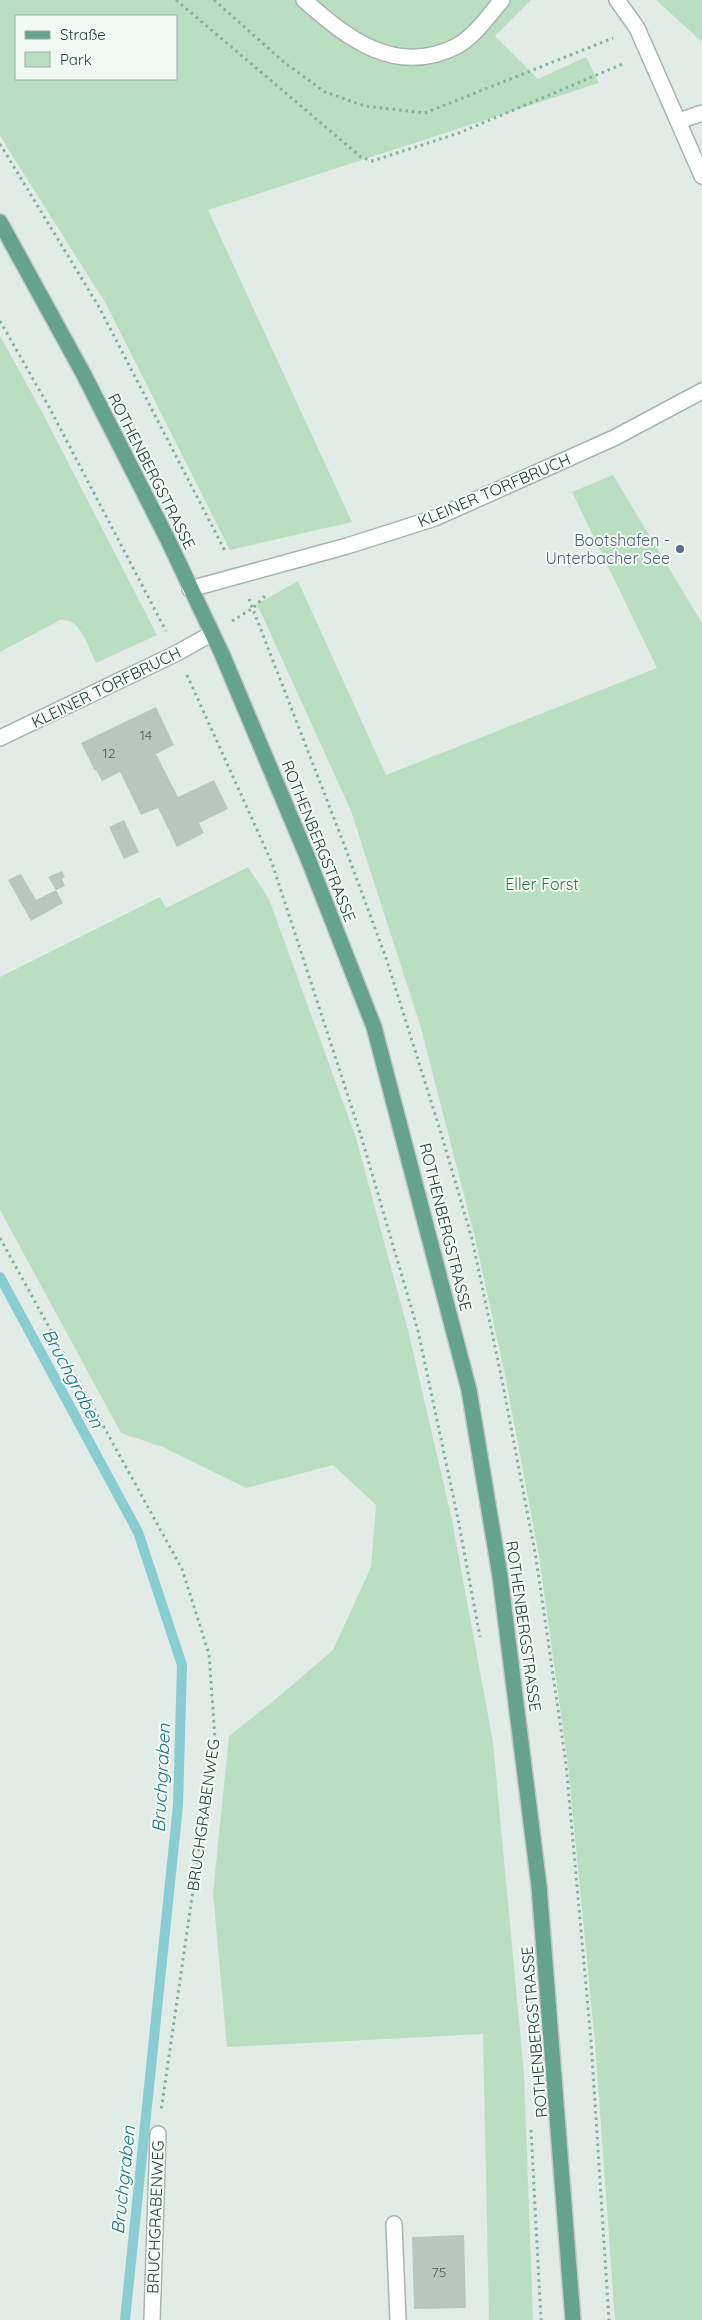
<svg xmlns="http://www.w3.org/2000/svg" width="702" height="2320" viewBox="0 0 702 2320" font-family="Quicksand,sans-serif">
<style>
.green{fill:#badec1;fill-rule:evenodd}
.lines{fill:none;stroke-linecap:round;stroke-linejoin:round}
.stream{stroke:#89ccd2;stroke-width:10}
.building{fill:#b7c7c0}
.minor-casing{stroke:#a4b4ae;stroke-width:18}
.major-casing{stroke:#c1c9c6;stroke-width:18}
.path{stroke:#82b19e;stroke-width:3;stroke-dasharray:2.5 4;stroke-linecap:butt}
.minor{stroke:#fff;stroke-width:15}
.major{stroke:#66a38e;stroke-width:15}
.service-dot{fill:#5c6f8a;stroke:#f2f9f5;stroke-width:2}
.labels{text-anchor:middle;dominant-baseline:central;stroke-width:4;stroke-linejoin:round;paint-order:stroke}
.number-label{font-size:14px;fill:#466057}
.street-label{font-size:16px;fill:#213e34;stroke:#f2f9f5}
.service-label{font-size:16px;fill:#4e5e75;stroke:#f2f9f5;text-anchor:end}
.park-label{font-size:16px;fill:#2b7542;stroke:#f2f9f5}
.water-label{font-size:18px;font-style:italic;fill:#1a727b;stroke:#f2f9f5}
</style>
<rect width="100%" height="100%" fill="#e2ece7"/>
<path class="green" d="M0,0H531L495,36L538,79L586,57L599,83L208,210L352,522L230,550L106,304L0,136ZM16,16H176V79H16Z
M656,0H702V42Z
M0,336L41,410L157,635L96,663C88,648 81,617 60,620L0,652Z
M613,475L702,623V2320H615L595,2043L568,1765L539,1556L505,1375L475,1238L421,1028L351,811L257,604L298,581L386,775L657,668L572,492Z
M248,867L269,899L356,1138L409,1334L452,1520L493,1742L524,2074L533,2320H489L483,2034L227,2047L213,1893L229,1736L276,1699L333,1650L371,1567L376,1505L333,1465L246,1488L163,1447L121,1433L0,1210V977L160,897L166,908Z"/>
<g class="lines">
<path class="stream" d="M0,1277L138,1532L182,1665L178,1805L125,2320"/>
</g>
<path class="building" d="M156,707L174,745L156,754L178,797L214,780L228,809L199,823L204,833L177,847L158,808L141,815L120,772L102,781L96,770L95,771L81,743Z
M124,820L139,852L124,859L109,827Z
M62,871L65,877L62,879L65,886L56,890L63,903L31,921L8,880L21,874L36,900L56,890L48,877Z
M464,2235L466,2308L414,2309L412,2237Z"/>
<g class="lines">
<g class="minor-casing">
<path id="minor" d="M304,0C348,39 396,77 457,46C475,36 489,15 502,0
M617,0L637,28L702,176
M679,121L702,113
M190,589L347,546L435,518L614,438L702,391
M0,738L177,653L211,634
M394,2224L398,2320
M152,2320L158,2134"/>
</g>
<g class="major-casing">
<path id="major" d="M0,222L83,373L167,538L222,654L307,856L374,1027L469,1390L500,1576L539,1886L573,2320"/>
</g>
<path class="path" d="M176,0L361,157L372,161L459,133L625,63
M214,0L285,63L325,92L365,106L425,113L613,38
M0,144L99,307L226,553
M0,321L49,407L166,631
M249,599L342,839L386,958L441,1133L472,1239L501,1375L536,1558L566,1764L591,2041L609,2320
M232,621L253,608L267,594
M187,675L272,863L361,1136L418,1331L458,1519L480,1637
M0,1238L182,1569L209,1654L215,1739L161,2111
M531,2130L541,2320"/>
<use href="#minor" class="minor"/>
<use href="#major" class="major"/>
</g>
<circle class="service-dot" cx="680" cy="549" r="5"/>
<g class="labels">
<g class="number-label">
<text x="146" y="735">14</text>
<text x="109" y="753">12</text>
<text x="439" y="2272">75</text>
</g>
<g class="street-label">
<text transform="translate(152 471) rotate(63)">ROTHENBERGSTRASSE</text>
<text transform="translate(494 490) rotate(-23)">KLEINER TORFBRUCH</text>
<text transform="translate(106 687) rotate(-26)">KLEINER TORFBRUCH</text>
<text transform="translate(319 841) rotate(68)">ROTHENBERGSTRASSE</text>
<text transform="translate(446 1227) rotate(76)">ROTHENBERGSTRASSE</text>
<text transform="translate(524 1626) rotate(82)">ROTHENBERGSTRASSE</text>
<text transform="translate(203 1815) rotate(-82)">BRUCHGRABENWEG</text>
<text transform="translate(534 2032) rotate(-95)">ROTHENBERGSTRASSE</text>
<text transform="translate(155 2217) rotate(-88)">BRUCHGRABENWEG</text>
</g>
<g class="service-label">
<text x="670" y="540">Bootshafen -<tspan x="670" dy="18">Unterbacher See</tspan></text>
</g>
<g class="park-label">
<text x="542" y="884">Eller Forst</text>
</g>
<g class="water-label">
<text transform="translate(73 1378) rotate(62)">Bruchgraben</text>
<text transform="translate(161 1778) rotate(-87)">Bruchgraben</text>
<text transform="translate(123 2180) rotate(-84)">Bruchgraben</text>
</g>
</g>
<rect x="15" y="15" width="162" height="65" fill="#f2f9f5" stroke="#9eaea8"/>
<rect x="25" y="31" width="25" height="8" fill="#66a38e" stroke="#9eaea8"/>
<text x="60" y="40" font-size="15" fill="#213e34">Straße</text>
<rect x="25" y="52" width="25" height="15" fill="#badec1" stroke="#9eaea8"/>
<text x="60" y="65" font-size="15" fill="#213e34">Park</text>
</svg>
